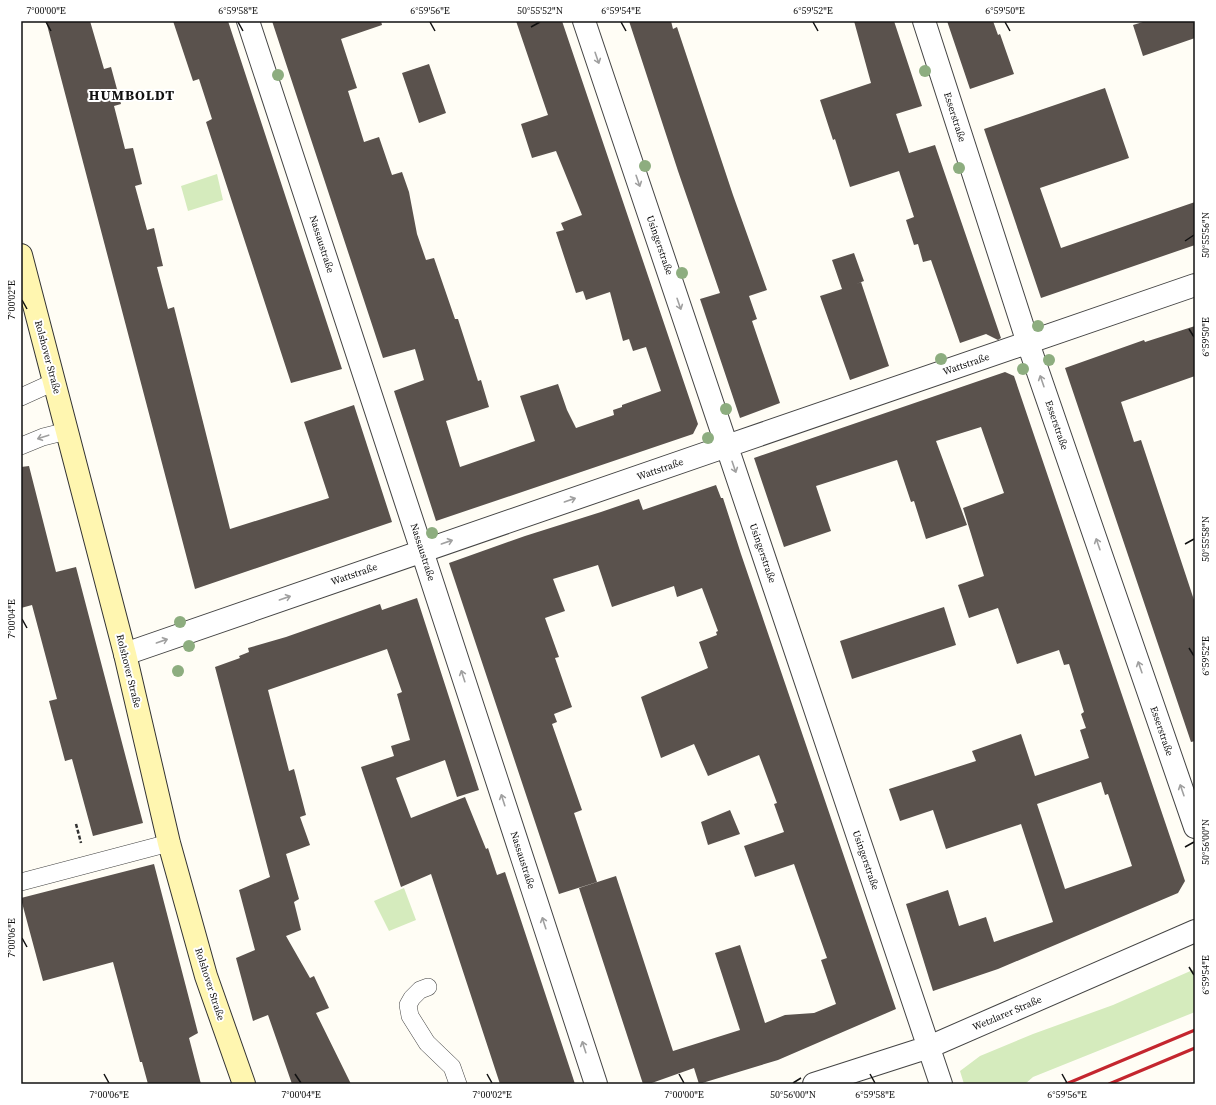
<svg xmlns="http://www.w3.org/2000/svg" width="1216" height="1105" viewBox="0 0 1216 1105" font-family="'Source Serif 4',serif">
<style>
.green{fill:#d5ebbd}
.building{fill:#5a524d;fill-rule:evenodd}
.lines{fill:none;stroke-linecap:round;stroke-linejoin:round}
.lane-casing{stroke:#444;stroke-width:18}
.street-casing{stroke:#444;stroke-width:24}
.secondary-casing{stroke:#333;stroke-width:24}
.path{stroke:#333;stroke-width:2.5;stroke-dasharray:4 2;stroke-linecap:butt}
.lane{stroke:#fff;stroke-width:17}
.street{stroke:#fff;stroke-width:22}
.secondary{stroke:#fff6b0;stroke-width:22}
.rail{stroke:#c4262e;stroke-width:3}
.tree{fill:#8dad7f}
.oneway{stroke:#a0a0a0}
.ticks{fill:none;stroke:#111;stroke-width:1.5}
.labels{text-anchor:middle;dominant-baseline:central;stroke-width:4;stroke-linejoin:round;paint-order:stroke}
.street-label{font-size:10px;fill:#111;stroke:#fff}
.district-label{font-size:14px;font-weight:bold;letter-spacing:1px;fill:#111;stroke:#fff}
.neatline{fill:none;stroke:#111;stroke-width:1.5}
.ticks-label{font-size:10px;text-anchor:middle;fill:#111}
</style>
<rect width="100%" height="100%" fill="#fffdf5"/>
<path class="green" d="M217,174L223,200L188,211L181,186Z
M404,888L416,920L389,931L374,901Z
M1195,969V1012L1033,1077L1025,1084H964L960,1071L980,1056L1033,1034L1113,1005Z"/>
<path class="building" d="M46,21H90L104,69L111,67L121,104L114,106L125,149L133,148L142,184L135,186L147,230L154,228L163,266L157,267L168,309L174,307L230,529L329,498L304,422L354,405L392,522L195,589Z
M173,21H228L342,369L291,383L206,122L212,119L199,79L193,81Z
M272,21H381L382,25L341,39L357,88L348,91L364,142L379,137L392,175L402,172L409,192L417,234L426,260L434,258L455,319H458L478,381L481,380L489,407L446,421L460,467L535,441L520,396L558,384L567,410L576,428L614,415L613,410L622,407V405L661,391L646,347L633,351L629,339L623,341L610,292L586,300L583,291L576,293L556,232L564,230L561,223L582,215L556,151L532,158L521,124L548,115L516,21H562L698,424L693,434L436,521L394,391L424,380L415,349L383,358Z
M629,21H671L673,29L677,27L733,195L767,290L749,296L757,319L752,321L780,403L740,418L700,299L720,293L678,171Z
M854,21H894L922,106L896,114L909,153L935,145L1001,338L998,340L986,334L960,343L931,260L923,262L918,244L914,245L906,220L914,217L899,171L850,187L835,139L833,140L820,100L871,83Z
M947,21H993L998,35L1000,34L1014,74L970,89Z
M1146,21H1195V38L1143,56L1133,25Z
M429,64L446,113L419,123L402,73Z
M1105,88L1129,158L1040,188L1061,248L1195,202V245L1041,298L984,129Z
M854,253L864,281L856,284L861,282L889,366L850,380L820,296L842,289L832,260Z
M1195,326V376L1121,402L1134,442L1141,440L1195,603V741L1191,742L1065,368L1144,340L1145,342Z
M1005,372L1014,376L1185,881L1178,893L998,969L933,991L906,904L948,890L959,926L986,917L994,942L1053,922L1021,824L946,849L933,810L900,821L889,789L976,761L972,751L1021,734L1035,776L1089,758L1080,730L1086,728L1081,714L1084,712L1069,664L1064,665L1059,650L1017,664L998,608L969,618L958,585L984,576L963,508L1004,493L981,427L936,441L967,525L926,539L914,501L911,502L897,460L816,486L831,531L784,547L754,458ZM1101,782L1105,795L1108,794L1132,866L1065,889L1037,804Z
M29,466L56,572L76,567L143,823L93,836L72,759L65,761L49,701L57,699L32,605L21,608V467Z
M716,485L721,498H723L741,554L896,1009L778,1060L699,1084L694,1068L649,1084H643L579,888L616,876L673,1051L740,1030L715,953L740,945L765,1023L785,1015L814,1013L836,1004L821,960L827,958L794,864L755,877L744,846L784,832L774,804L777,803L759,755L708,776L694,744L661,758L641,697L708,668L699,642L717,635L716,632L718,631L702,588L677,597L674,586L612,607L598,565L553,579L565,611L545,618L559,657L555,658L572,707L554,714L557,722L552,724L582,810L574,813L597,882L559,894L449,563L525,536L601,512L639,499L643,510Z
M417,598L479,790L457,797L445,760L396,778L411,818L465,797L486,849L488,848L497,875L505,872L575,1084H500L431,874L401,887L361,767L394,756L391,746L410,740L397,694L402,692L387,649L268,690L289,771L294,769L306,815L300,817L310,845L286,854L299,899L294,902L301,930L286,936L310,978L314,976L329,1008L316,1013L351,1084H292L268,1015L253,1021L236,958L255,950L239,890L270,877L215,667L240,658L239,656L249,652L248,648L286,637L380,604L382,610Z
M944,607L956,645L852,679L840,641Z
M730,810L740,834L708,845L701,822Z
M154,864L198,1033L189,1038L201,1084H148L142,1062H140L113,962L43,981L21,899V898Z"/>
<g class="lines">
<g class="lane-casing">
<path id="lane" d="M21,397L54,382
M21,446L43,437L67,431
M21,882L169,843
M428,987L420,990L412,998L408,1005L410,1016L427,1043L452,1067L458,1084"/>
</g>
<g class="street-casing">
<path id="street" d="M248,21L422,551L596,1084
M584,21L941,1084
M924,21L1028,343L1195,827
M125,654L727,446L1195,285
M814,1084L929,1047L1195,931"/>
</g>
<g class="secondary-casing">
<path id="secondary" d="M21,255L125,654L169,843L206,976L244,1084"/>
</g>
<path class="path" d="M76,824L81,843"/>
<use href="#lane" class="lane"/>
<use href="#street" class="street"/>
<use href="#secondary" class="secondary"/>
<path class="rail" d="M1066,1084L1195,1030
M1109,1084L1195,1048"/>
</g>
<g class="tree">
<circle cx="925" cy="71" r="6"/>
<circle cx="278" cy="75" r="6"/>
<circle cx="645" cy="166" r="6"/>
<circle cx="959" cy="168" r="6"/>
<circle cx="682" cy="273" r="6"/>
<circle cx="1038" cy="326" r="6"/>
<circle cx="941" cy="359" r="6"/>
<circle cx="1049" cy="360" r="6"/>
<circle cx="1023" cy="369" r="6"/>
<circle cx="726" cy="409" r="6"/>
<circle cx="708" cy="438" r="6"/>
<circle cx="432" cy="533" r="6"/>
<circle cx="180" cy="622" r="6"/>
<circle cx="189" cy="646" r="6"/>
<circle cx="178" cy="671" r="6"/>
</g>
<defs><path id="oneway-shaft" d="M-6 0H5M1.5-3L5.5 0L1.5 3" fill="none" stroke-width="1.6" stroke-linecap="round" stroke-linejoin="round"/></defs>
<g class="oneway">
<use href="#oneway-shaft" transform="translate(597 58) rotate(71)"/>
<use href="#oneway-shaft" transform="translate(638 181) rotate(71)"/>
<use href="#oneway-shaft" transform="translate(679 304) rotate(71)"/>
<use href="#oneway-shaft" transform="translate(1042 381) rotate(-109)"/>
<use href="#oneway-shaft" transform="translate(43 437) rotate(162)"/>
<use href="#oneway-shaft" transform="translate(734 467) rotate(71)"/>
<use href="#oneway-shaft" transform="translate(570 500) rotate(-19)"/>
<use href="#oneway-shaft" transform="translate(447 542) rotate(-19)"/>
<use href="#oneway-shaft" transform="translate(1098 544) rotate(-109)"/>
<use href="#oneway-shaft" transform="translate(285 598) rotate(-19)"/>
<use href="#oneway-shaft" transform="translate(162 641) rotate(-19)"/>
<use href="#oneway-shaft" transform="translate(1140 667) rotate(-109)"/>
<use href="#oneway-shaft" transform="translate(463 676) rotate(-108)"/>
<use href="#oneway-shaft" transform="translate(1182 790) rotate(-109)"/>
<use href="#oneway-shaft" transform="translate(503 800) rotate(-108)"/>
<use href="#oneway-shaft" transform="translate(544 923) rotate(-108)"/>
<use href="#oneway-shaft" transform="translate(584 1047) rotate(-108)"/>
</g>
<path class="ticks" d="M46,22L51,31M238,22L243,31M430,22L435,31M621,22L626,31M813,22L818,31M1005,22L1010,31M531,27L540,22M1185,241L1194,235M22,300L27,309M1189,329L1194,337M1185,544L1194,539M22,619L27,628M1189,648L1194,656M1185,847L1194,842M22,938L27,947M1189,967L1194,975M104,1074L109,1083M295,1074L301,1083M487,1074L492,1083M679,1074L684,1083M870,1074L875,1083M1062,1074L1067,1083M793,1083L801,1078"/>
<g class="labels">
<g class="street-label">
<text transform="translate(955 117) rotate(72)">Esserstraße</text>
<text transform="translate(322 244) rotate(72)">Nassaustraße</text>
<text transform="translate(660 245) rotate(71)">Usingerstraße</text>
<text transform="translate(48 357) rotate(75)">Rolshover Straße</text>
<text transform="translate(966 364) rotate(-19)">Wattstraße</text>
<text transform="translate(1057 425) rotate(71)">Esserstraße</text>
<text transform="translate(660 469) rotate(-19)">Wattstraße</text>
<text transform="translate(423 552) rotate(72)">Nassaustraße</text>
<text transform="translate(763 553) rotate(71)">Usingerstraße</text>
<text transform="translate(354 574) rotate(-19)">Wattstraße</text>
<text transform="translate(129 671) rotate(76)">Rolshover Straße</text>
<text transform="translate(1162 731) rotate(71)">Esserstraße</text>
<text transform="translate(523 860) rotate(72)">Nassaustraße</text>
<text transform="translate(866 860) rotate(71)">Usingerstraße</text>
<text transform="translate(210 984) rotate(72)">Rolshover Straße</text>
<text transform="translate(1007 1013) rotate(-23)">Wetzlarer Straße</text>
</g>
<g class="district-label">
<text x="132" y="95">HUMBOLDT</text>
</g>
</g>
<rect width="1216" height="1105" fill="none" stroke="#ffffff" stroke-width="44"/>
<rect x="22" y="22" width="1172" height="1061" class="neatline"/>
<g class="ticks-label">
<text x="46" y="14">7°00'00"E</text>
<text x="238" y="14">6°59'58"E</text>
<text x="430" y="14">6°59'56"E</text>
<text x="540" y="14">50°55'52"N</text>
<text x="621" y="14">6°59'54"E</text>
<text x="813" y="14">6°59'52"E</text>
<text x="1005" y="14">6°59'50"E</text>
<text transform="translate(1205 235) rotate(-90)" y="4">50°55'56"N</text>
<text transform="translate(11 300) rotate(-90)" y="4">7°00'02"E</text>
<text transform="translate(1205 337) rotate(-90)" y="4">6°59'50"E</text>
<text transform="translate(1205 539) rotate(-90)" y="4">50°55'58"N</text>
<text transform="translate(11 619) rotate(-90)" y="4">7°00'04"E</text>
<text transform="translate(1205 656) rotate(-90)" y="4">6°59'52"E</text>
<text transform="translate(1205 842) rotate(-90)" y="4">50°56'00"N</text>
<text transform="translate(11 938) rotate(-90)" y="4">7°00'06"E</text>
<text transform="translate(1205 975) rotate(-90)" y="4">6°59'54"E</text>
<text x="109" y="1098">7°00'06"E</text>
<text x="301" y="1098">7°00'04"E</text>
<text x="492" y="1098">7°00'02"E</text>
<text x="684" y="1098">7°00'00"E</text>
<text x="793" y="1098">50°56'00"N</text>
<text x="875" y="1098">6°59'58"E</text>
<text x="1067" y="1098">6°59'56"E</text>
</g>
</svg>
